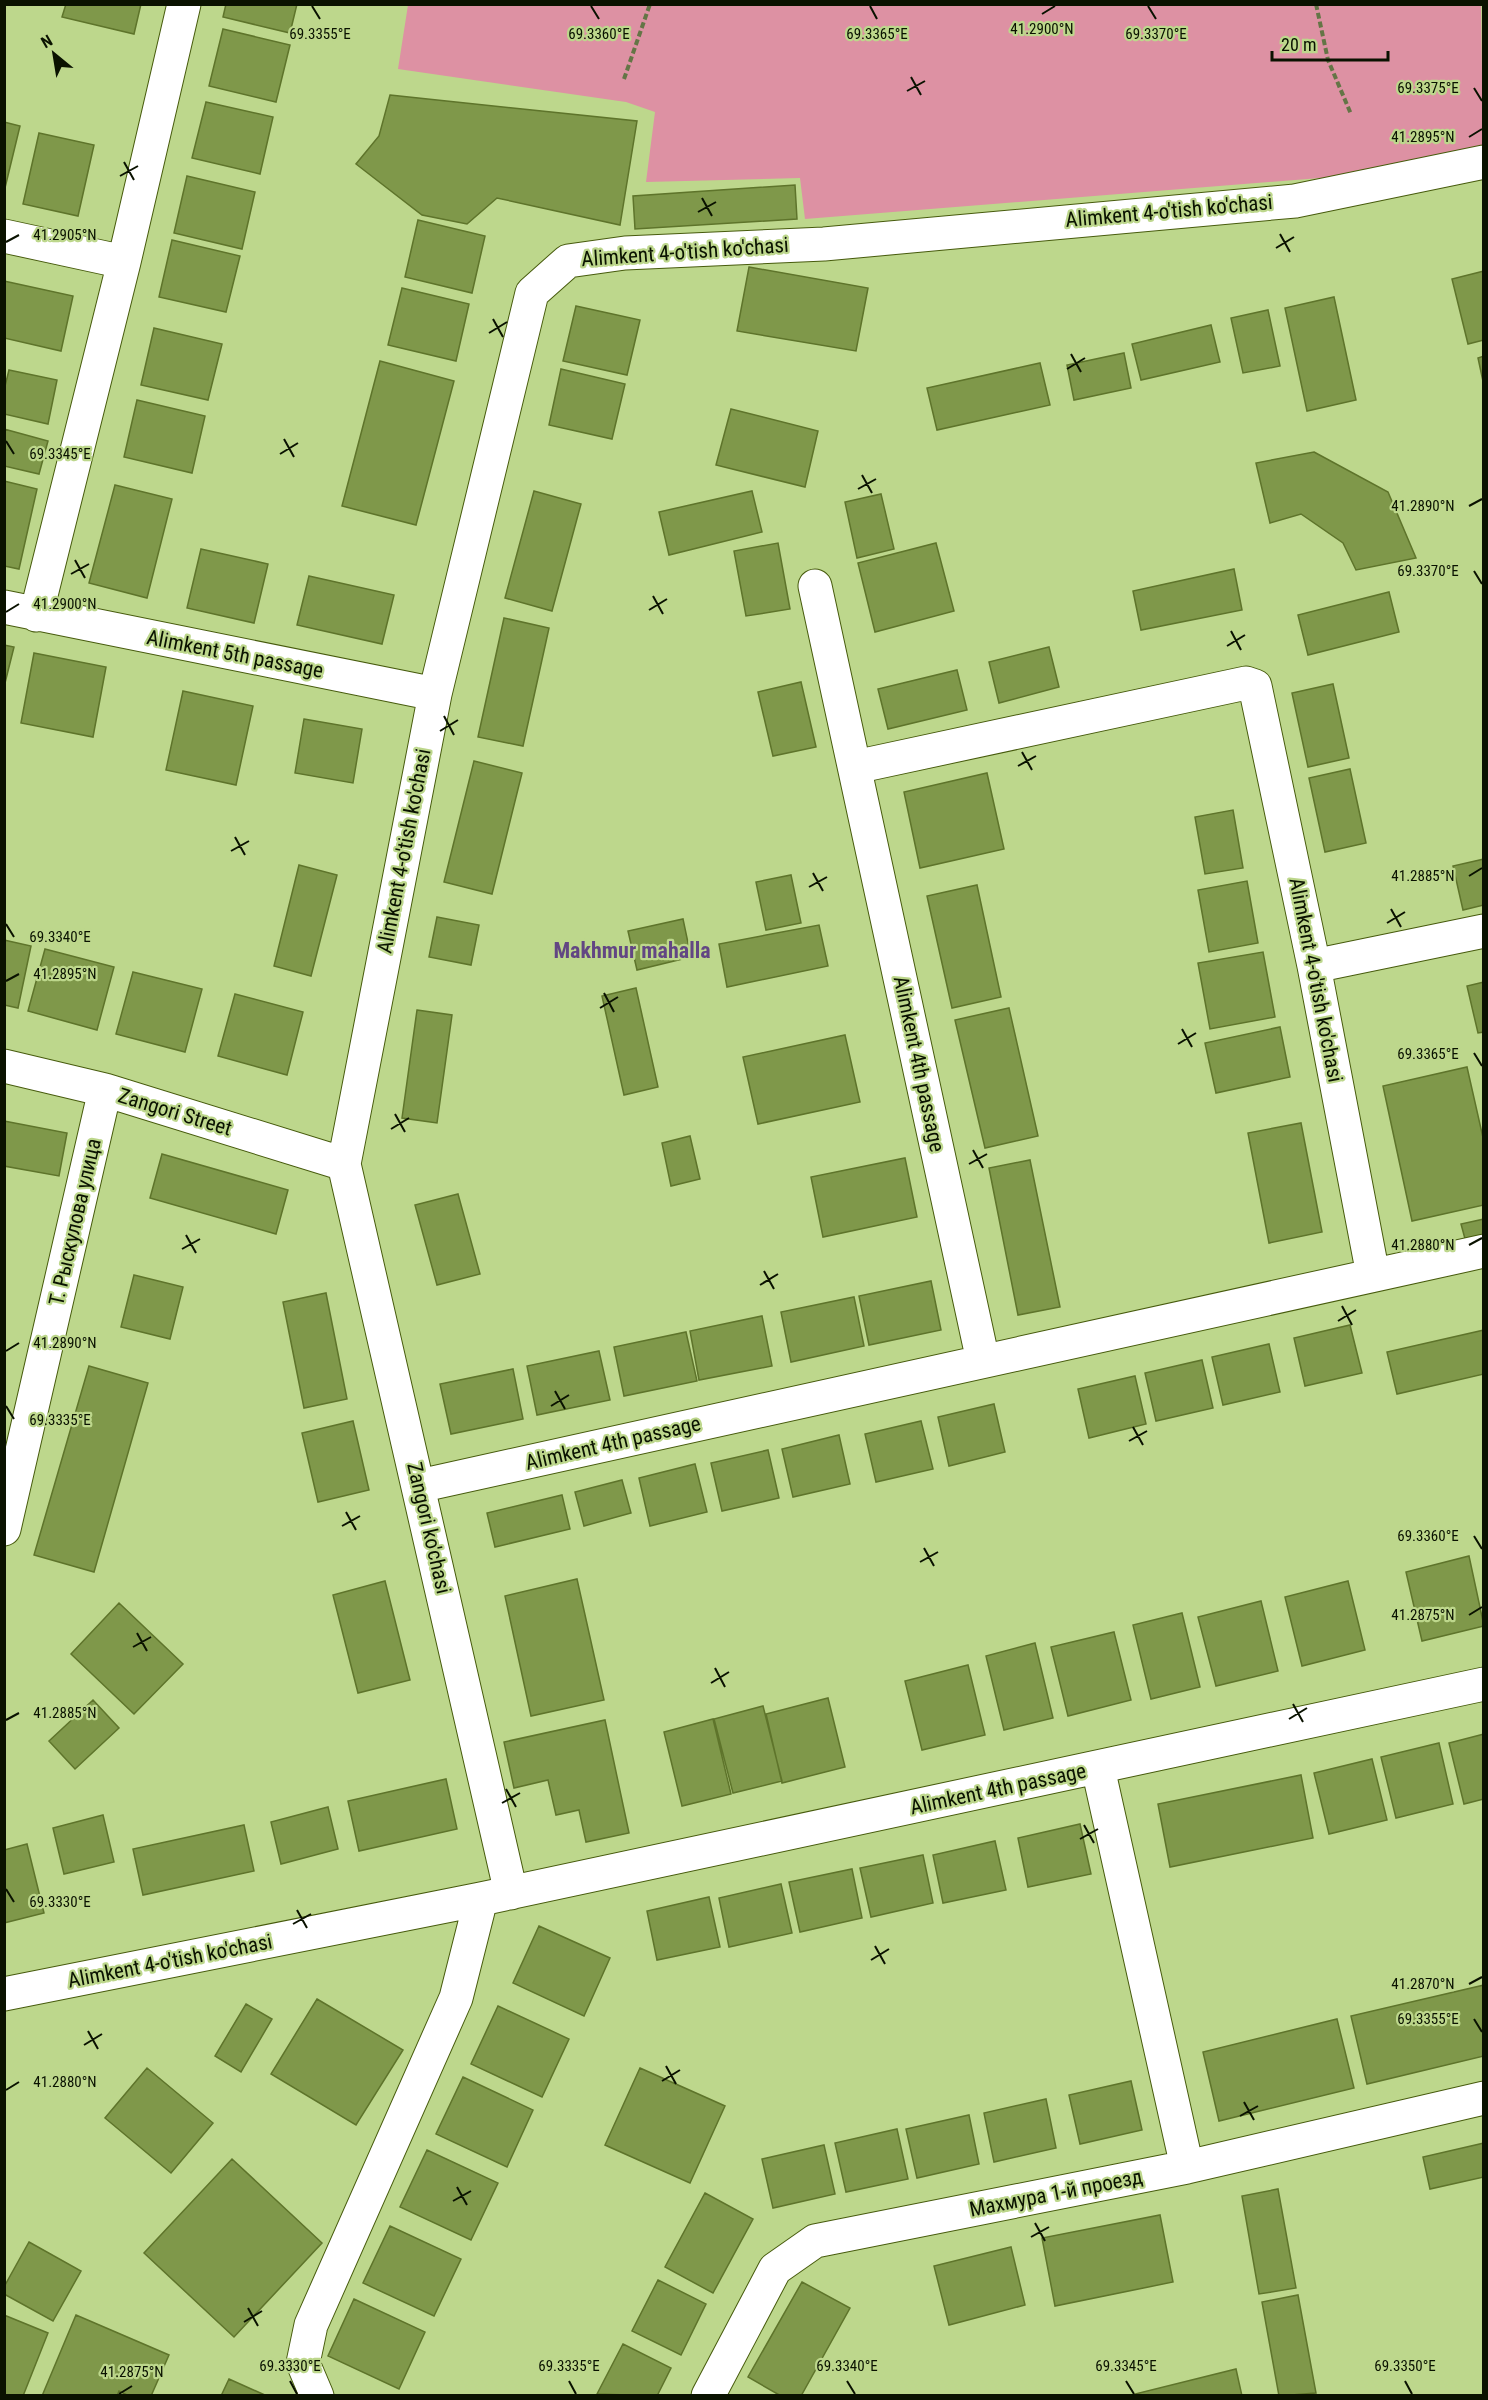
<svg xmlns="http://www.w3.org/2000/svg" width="1488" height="2400" viewBox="0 0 1488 2400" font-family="'Roboto Condensed',sans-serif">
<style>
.green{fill:#dd91a3}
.building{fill:#7f984a;stroke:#5e742b;stroke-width:1.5}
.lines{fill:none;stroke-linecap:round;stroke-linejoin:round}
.minor-casing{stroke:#475b0d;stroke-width:35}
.path{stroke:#647546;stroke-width:4;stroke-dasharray:6 3;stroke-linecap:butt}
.minor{stroke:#fff;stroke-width:33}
.ticks{fill:none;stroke:#0a1200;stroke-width:2}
.labels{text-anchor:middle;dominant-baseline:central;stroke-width:4.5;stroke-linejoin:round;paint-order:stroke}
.street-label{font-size:21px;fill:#0a1200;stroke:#bdd78c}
.neighbourhood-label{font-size:22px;font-weight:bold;fill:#624683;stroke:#bdd78c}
.ticks-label{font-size:15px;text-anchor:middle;fill:#0a1200;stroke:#bdd78c;stroke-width:4.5;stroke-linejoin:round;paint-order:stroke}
</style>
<rect width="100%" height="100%" fill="#bdd78c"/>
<path class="green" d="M408,5H1481L1483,146L1358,175L805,219L800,178L646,182L655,112L626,102L398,69Z"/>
<path class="building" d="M66,4H141L134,34L62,17Z
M226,4H297L290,33L223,17Z
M223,29L290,45L276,102L209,86Z
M390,95L637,121L620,225L497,198L467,224L422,215L356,164L379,136Z
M206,102L273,117L260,174L192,158Z
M4,122L20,126L4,192Z
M39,133L94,145L78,216L23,204Z
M187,176L255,192L242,249L174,233Z
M795,185L797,219L635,229L633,196Z
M418,220L485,236L472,293L405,277Z
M172,240L240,256L226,312L159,297Z
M749,267L868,288L856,351L737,331Z
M1484,271V340L1468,344L1452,279Z
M4,281L73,296L61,351L4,338Z
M402,288L469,304L456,361L388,345Z
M1334,297L1356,400L1307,411L1285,308Z
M576,306L640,320L627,375L563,361Z
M1268,310L1280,366L1243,373L1231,318Z
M1211,325L1220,362L1141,380L1132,344Z
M154,328L222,344L208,400L141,385Z
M1124,353L1131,388L1074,400L1067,365Z
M1484,356V386L1478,358Z
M380,361L454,381L416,525L342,506Z
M1040,363L1050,405L937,430L927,388Z
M561,369L625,384L612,439L549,425Z
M9,370L57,380L48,424L4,414V390Z
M137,400L205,416L192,473L124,457Z
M731,409L818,431L805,487L716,465Z
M4,429L48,441L39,474L4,466Z
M1314,452L1388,492L1416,558L1356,570L1343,543L1301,514L1270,523L1256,463Z
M4,481L37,489L19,569L4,566Z
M115,485L172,499L147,598L89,583Z
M534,491L581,504L552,611L505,598Z
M752,491L762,532L669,555L659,512Z
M881,494L894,549L857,558L845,502Z
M778,543L790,609L746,616L734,551Z
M936,543L954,611L875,632L858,563Z
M201,549L268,564L254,623L187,608Z
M1234,569L1242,610L1141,630L1133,591Z
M309,576L394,595L382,644L297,625Z
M1389,592L1399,632L1308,655L1298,615Z
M504,618L549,628L523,746L478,737Z
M4,645L14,647L4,687Z
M1049,647L1059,687L999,703L989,662Z
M34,653L106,667L93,737L21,723Z
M957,670L967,710L888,729L878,689Z
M801,682L816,747L773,756L758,692Z
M1333,684L1349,758L1308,767L1292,693Z
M183,691L253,706L236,785L166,770Z
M304,719L362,729L353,783L295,773Z
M474,761L522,773L492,894L444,882Z
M1350,769L1366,843L1325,852L1309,778Z
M987,773L1004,849L920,868L904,792Z
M1233,810L1243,868L1205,874L1195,817Z
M1484,859V905L1463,910L1453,866Z
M299,865L337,875L311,976L274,966Z
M791,875L801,923L766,930L756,882Z
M1247,881L1258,943L1209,952L1198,890Z
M977,885L1001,997L952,1008L927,896Z
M437,917L479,925L471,965L429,957Z
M683,919L691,957L637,970L628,931Z
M819,925L828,966L727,987L719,944Z
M4,940L31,946L18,1008L4,1005Z
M45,949L114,967L97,1030L28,1011Z
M1263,952L1275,1017L1210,1029L1198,963Z
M133,972L202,989L185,1052L116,1034Z
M1484,982V1032L1478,1033L1467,986Z
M636,988L658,1087L624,1095L602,996Z
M235,994L303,1012L287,1075L218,1056Z
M1009,1008L1038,1136L985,1148L955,1020Z
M417,1010L452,1015L437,1123L402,1118Z
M1280,1027L1290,1077L1216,1093L1205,1043Z
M845,1035L860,1102L758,1124L743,1057Z
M1467,1067L1484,1142V1205L1412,1221L1383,1086Z
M4,1121L67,1133L59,1176L4,1166Z
M1301,1123L1322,1232L1269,1243L1248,1133Z
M690,1136L700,1179L671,1186L662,1143Z
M162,1154L288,1190L276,1234L150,1198Z
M905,1158L917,1217L823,1237L811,1177Z
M1030,1160L1060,1307L1018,1315L989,1168Z
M458,1194L480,1274L437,1285L415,1205Z
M1484,1219V1247L1468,1250L1461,1224Z
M134,1275L183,1287L170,1339L121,1327Z
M931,1281L941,1330L869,1345L859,1296Z
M326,1293L347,1399L304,1408L283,1302Z
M854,1297L864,1346L791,1362L781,1312Z
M762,1316L772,1366L699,1380L690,1331Z
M1350,1325L1362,1373L1305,1386L1294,1338Z
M1484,1330V1374L1397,1394L1387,1352Z
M686,1332L697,1381L624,1396L614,1347Z
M1269,1344L1280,1392L1223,1405L1212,1357Z
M599,1351L610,1400L537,1415L527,1366Z
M1202,1360L1213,1408L1156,1421L1145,1373Z
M89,1366L148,1383L94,1572L34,1555Z
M513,1369L523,1419L451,1434L440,1384Z
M1135,1376L1146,1424L1089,1438L1078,1389Z
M994,1404L1005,1452L949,1466L938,1417Z
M353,1421L369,1490L318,1502L302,1433Z
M921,1421L933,1469L876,1482L865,1434Z
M839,1435L850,1484L793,1497L782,1449Z
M768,1450L779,1498L722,1511L711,1463Z
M695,1464L707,1512L650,1526L639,1478Z
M622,1480L631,1513L584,1526L575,1492Z
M562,1495L570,1529L495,1547L487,1513Z
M1469,1556L1484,1626L1422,1641L1406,1572Z
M577,1579L604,1700L531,1716L505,1596Z
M385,1581L410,1680L358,1693L333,1595Z
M1348,1581L1365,1650L1302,1666L1285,1597Z
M1261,1601L1278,1671L1216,1686L1198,1617Z
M119,1603L183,1664L134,1714L71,1654Z
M1182,1613L1200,1687L1151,1699L1133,1625Z
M1114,1632L1131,1700L1068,1716L1051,1647Z
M1035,1643L1053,1718L1004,1730L986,1656Z
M968,1665L985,1735L922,1750L905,1681Z
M828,1698L845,1767L782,1783L766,1714Z
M93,1700L119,1728L75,1769L49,1741Z
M763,1706L782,1781L733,1793L714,1719Z
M713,1719L731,1794L682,1806L664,1732Z
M605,1720L629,1833L586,1842L579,1810L556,1815L548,1780L514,1788L504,1742Z
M1484,1734V1799L1464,1804L1449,1743Z
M1439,1743L1453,1804L1396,1818L1381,1757Z
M1372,1759L1387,1820L1329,1834L1314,1773Z
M1301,1775L1313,1838L1170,1867L1158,1804Z
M446,1779L457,1829L359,1851L348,1801Z
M328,1807L338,1849L281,1864L271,1822Z
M103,1815L114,1862L64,1874L53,1828Z
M1080,1824L1091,1874L1028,1887L1018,1838Z
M244,1825L254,1871L143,1895L133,1849Z
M995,1841L1006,1890L943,1903L933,1855Z
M27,1844L44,1913L4,1923V1850Z
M923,1855L933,1903L871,1917L860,1868Z
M852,1869L862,1918L800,1932L789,1882Z
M781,1884L792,1933L729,1947L719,1898Z
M709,1897L720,1947L657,1960L647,1911Z
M539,1926L610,1958L584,2016L513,1983Z
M1484,1985V2056L1367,2084L1351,2016Z
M317,1999L403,2050L356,2125L271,2074Z
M246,2004L272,2019L241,2072L215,2056Z
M498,2006L569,2039L542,2097L471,2064Z
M1337,2019L1354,2088L1219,2121L1203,2052Z
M147,2068L213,2123L171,2173L105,2118Z
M640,2068L725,2106L690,2183L605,2145Z
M463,2077L533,2110L507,2167L436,2134Z
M1131,2081L1142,2130L1080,2144L1069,2095Z
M1046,2099L1056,2148L994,2162L984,2113Z
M969,2115L979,2164L917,2178L906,2129Z
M897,2129L908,2179L846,2192L835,2143Z
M1484,2143V2177L1430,2189L1423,2157Z
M824,2145L835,2194L773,2208L762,2159Z
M427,2150L498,2183L471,2240L400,2207Z
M232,2159L322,2243L234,2337L144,2253Z
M1278,2189L1296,2288L1259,2294L1242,2196Z
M705,2193L753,2219L713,2293L665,2267Z
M1160,2215L1173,2282L1055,2306L1042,2238Z
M390,2226L461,2259L434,2316L363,2283Z
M29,2242L81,2271L53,2321L4,2294V2287Z
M1011,2247L1025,2305L949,2325L934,2266Z
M658,2280L706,2304L681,2355L632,2331Z
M802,2282L850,2308L801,2396H781L748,2377Z
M1298,2295L1316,2393L1279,2396L1262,2302Z
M354,2299L425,2332L399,2389L328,2356Z
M4,2315L48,2333L23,2396H4Z
M76,2315L169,2355L151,2396H129L119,2391L117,2396H42Z
M623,2344L671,2368L657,2396L597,2394Z
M1236,2369L1242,2396H1135V2394Z
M229,2379L267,2396H221Z"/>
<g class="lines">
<g class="minor-casing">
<path id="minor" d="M4,236L124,262
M815,586L983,1361
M4,607L435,694
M36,615L124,262L184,4
M855,767L1246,683L1255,686L1314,966L1373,1275
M1314,966L1484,931
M4,1066L105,1090L344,1164
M419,1486L1484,1251
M4,1529L105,1090
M1098,1768L1187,2167
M511,1893L344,1164L435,694L532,293L568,261L625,253L824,244L1295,201L1484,162
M4,1994L481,1899L1484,1684
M317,2396L303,2363L311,2325L456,1998L481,1899
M708,2396L775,2269L815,2241L1187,2167L1484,2098"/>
</g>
<path class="path" d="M1316,4L1328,60L1351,114
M624,79L650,4"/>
<use href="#minor" class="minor"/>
</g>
<path class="ticks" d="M312,6L320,19M591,6L599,19M870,6L877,19M1148,6L1156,19M1042,14L1055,6M911,77L921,95M1474,88L1482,101M907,91L925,81M1469,137L1482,129M124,162L134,180M120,176L138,166M702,198L712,216M698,212L716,202M1280,234L1290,252M6,242L19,235M1276,248L1294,237M493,319L503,337M489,333L507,322M1071,354L1081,372M1067,369L1085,358M284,439L294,457M6,441L14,454M280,454L298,443M862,475L872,493M858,489L876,479M1469,506L1482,499M75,560L85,578M1474,571L1482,584M71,574L89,564M653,596L663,614M649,610L667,599M6,612L19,604M1231,631L1241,650M1227,646L1245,635M444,716L454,735M440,731L458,720M1022,752L1032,770M1018,766L1036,756M235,837L245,855M231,851L249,841M813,873L823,891M1469,876L1482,868M809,887L827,877M1391,909L1401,927M1387,923L1405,912M6,924L14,937M6,981L19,974M604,993L614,1012M600,1008L618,997M1182,1029L1192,1047M1178,1044L1196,1033M1474,1053L1482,1066M395,1114L405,1132M391,1129L409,1118M973,1150L983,1168M969,1164L987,1154M186,1235L196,1253M1469,1245L1482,1238M182,1249L200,1239M764,1271L774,1289M760,1285L778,1274M1342,1306L1352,1325M1338,1321L1356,1310M6,1351L19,1343M555,1391L565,1409M6,1406L14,1419M551,1406L569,1395M1133,1427L1143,1445M1129,1441L1147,1431M346,1512L356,1530M342,1526L360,1516M1474,1536L1482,1549M924,1548L934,1566M920,1562L938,1552M1469,1615L1482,1607M137,1633L147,1651M133,1647L151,1637M715,1668L725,1687M711,1683L729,1672M1293,1704L1303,1722M1289,1719L1307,1708M6,1720L19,1713M506,1789L516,1807M502,1803L520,1793M1084,1825L1094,1843M1080,1839L1098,1829M6,1889L14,1902M297,1910L307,1928M293,1924L311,1914M875,1946L885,1964M871,1960L889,1949M1469,1984L1482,1977M1474,2019L1482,2032M88,2031L98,2049M84,2045L102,2034M666,2066L676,2084M662,2081L680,2070M6,2090L19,2082M1244,2102L1254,2120M1240,2116L1258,2106M457,2187L467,2205M453,2201L471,2191M1035,2223L1045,2241M1031,2237L1049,2227M248,2308L258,2326M244,2322L262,2311M290,2381L297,2394M569,2381L576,2394M847,2381L855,2394M1126,2381L1134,2394M1405,2381L1412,2394M119,2394L132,2386"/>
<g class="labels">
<g class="street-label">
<text transform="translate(1169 211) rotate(-5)">Alimkent 4-o'tish ko'chasi</text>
<text transform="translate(685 252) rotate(-4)">Alimkent 4-o'tish ko'chasi</text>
<text transform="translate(235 654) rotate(11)">Alimkent 5th passage</text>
<text transform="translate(404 851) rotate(-79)">Alimkent 4-o'tish ko'chasi</text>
<text transform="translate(1316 980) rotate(79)">Alimkent 4-o'tish ko'chasi</text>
<text transform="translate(919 1064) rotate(78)">Alimkent 4th passage</text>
<text transform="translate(175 1112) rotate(17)">Zangori Street</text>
<text transform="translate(75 1222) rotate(-77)">Т. Рыскулова улица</text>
<text transform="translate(613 1443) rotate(-13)">Alimkent 4th passage</text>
<text transform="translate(429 1528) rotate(77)">Zangori ko'chasi</text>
<text transform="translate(998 1789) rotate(-12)">Alimkent 4th passage</text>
<text transform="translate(170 1961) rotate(-11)">Alimkent 4-o'tish ko'chasi</text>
<text transform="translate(1056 2193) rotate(-11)">Махмура 1-й проезд</text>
</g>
<g class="neighbourhood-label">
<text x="632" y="950">Makhmur mahalla</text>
</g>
</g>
<g class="ticks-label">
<text x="1042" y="34">41.2900°N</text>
<text x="599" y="39">69.3360°E</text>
<text x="877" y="39">69.3365°E</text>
<text x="320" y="39">69.3355°E</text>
<text x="1156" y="39">69.3370°E</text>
<text x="1428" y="93">69.3375°E</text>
<text x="1423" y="142">41.2895°N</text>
<text x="65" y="240">41.2905°N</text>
<text x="60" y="459">69.3345°E</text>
<text x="1423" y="511">41.2890°N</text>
<text x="1428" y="576">69.3370°E</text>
<text x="65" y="609">41.2900°N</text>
<text x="1423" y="881">41.2885°N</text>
<text x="60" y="942">69.3340°E</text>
<text x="65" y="979">41.2895°N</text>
<text x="1428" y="1059">69.3365°E</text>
<text x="1423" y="1250">41.2880°N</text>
<text x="65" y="1348">41.2890°N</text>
<text x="60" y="1425">69.3335°E</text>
<text x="1428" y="1541">69.3360°E</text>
<text x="1423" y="1620">41.2875°N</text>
<text x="65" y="1718">41.2885°N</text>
<text x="60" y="1907">69.3330°E</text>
<text x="1423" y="1989">41.2870°N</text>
<text x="1428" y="2024">69.3355°E</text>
<text x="65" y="2087">41.2880°N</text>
<text x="290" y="2371">69.3330°E</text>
<text x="569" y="2371">69.3335°E</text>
<text x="847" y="2371">69.3340°E</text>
<text x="1126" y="2371">69.3345°E</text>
<text x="1405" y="2371">69.3350°E</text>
<text x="132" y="2377">41.2875°N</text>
</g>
<rect width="1488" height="2400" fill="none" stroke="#0a1200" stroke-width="12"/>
<g transform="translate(54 54) rotate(330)" stroke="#bdd78c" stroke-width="4.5" paint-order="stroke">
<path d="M0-4.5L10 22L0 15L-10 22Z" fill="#0a1200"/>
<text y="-9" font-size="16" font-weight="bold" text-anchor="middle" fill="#0a1200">N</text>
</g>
<path d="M1272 51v9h116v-9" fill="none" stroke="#0a1200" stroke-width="3"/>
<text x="1281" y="51" font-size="18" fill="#0a1200" stroke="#bdd78c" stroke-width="4.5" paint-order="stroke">20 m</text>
</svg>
